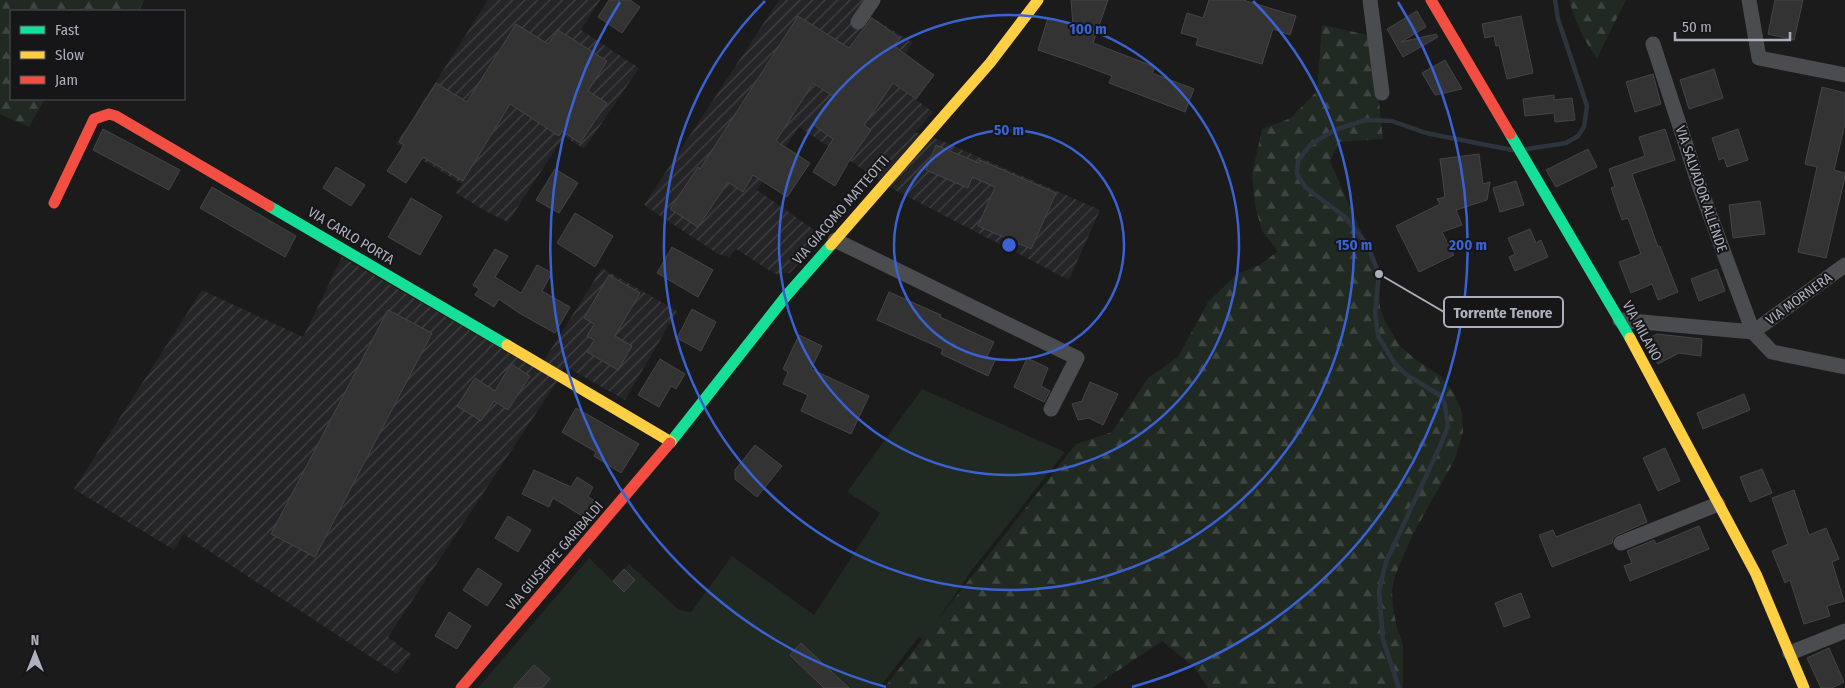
<svg xmlns="http://www.w3.org/2000/svg" width="1845" height="688" viewBox="0 0 1845 688" font-family="'Fira Sans Condensed',sans-serif">
<style>
.industrial{fill:url(#industrial-furrows)}
.forest{fill:url(#forest-firs)}
.park{fill:#212923}
.lines{fill:none;stroke-linecap:round;stroke-linejoin:round}
.stream{stroke:#2e343e;stroke-width:4.5}
.building{fill:#333334;stroke:#444548}
.street{stroke:#4b4c4f;stroke-width:15}
.fast{stroke:#16e098;stroke-width:11}
.slow{stroke:#ffcf43;stroke-width:11}
.jam{stroke:#f24e42;stroke-width:11}
.ring{fill:none;stroke:#3a62d2;stroke-width:2.5}
.labels{text-anchor:middle;dominant-baseline:central;stroke-width:4;stroke-linejoin:round;paint-order:stroke}
.street-label{font-size:14px;fill:#adb0bc;stroke:#161518}
.centre{fill:#3a62d2;stroke:#161518;stroke-width:2.5}
.ring-label{font-size:15px;text-anchor:middle;font-weight:bold;fill:#3a62d2;stroke:#161518;stroke-width:4;stroke-linejoin:round;paint-order:stroke}
.leader{fill:none;stroke:#adb0bc;stroke-width:2}
.callout-dot{fill:#adb0bc;stroke:#161518;stroke-width:2}
.callout{fill:#161518;stroke:#adb0bc;stroke-width:2}
.callout-label{font-size:15px;text-anchor:middle;font-weight:bold;fill:#adb0bc}
</style>
<defs>
<pattern id="industrial-furrows" width="10" height="10" patternUnits="userSpaceOnUse" patternTransform="scale(1.25)"><rect width="10" height="10" fill="#252528"/><path d="M-1 1l2-2M0 10L10 0M9 11l2-2" fill="none" stroke="#424245"/></pattern>
<pattern id="forest-firs" width="22" height="20" patternUnits="userSpaceOnUse" patternTransform="scale(1.25)"><rect width="22" height="20" fill="#212923"/><path d="M5 1l3.5 6h-7zM16 11l3.5 6h-7z" fill="#3f4641"/></pattern>
</defs>
<rect width="100%" height="100%" fill="#1b1b1c"/>
<path class="industrial" d="M488,0H600L581,30L639,68L584,149L564,136L508,222L487,212L456,193L462,184L396,144Z
M779,0H865L859,9L913,43L887,79L933,112L915,132L940,140L1100,210L1069,280L891,188L799,127L757,190L823,236L790,273L775,274L736,249L729,257L718,254L644,205Z
M342,257L538,370L602,268L677,311L625,400L565,366L556,383L388,637L411,654L397,674L183,534L174,550L74,489L202,290L303,337Z"/>
<path class="forest" d="M0,0H144L139,11H11V99H45L29,127L0,114Z
M1569,0H1626L1597,58C1584,42 1575,20 1569,0Z
M1322,25L1372,36L1383,139L1339,142L1330,161L1379,272L1380,308L1385,321L1399,345L1415,359L1441,376L1454,393L1462,413L1463,432L1455,459L1412,536L1395,576L1392,590L1393,607L1397,628L1403,645V688H1208L1194,667L1162,641L1092,688H884L1076,444L1112,432L1148,378L1178,357L1208,302L1237,274L1260,265L1278,251L1262,231L1255,205L1252,175L1262,129L1291,118L1317,91Z"/>
<path class="park" d="M922,389L1065,452L972,570L924,640L919,637L879,688H478L589,558L613,581L629,564L679,610L691,612L732,556L814,615L880,513L847,492Z"/>
<g class="lines">
<path class="stream" d="M1527,149L1566,143L1578,136L1584,127L1587,106L1558,19L1555,0
M1399,688L1383,640L1379,591L1386,562L1441,444L1448,426L1445,405L1441,396L1407,375L1395,364L1378,336L1375,313L1379,274L1368,246L1345,217L1305,187L1297,174L1298,161L1311,144L1335,130L1365,120L1392,121L1426,133L1512,150"/>
</g>
<path class="building" d="M609,0H630L640,7L622,33L598,17Z
M1071,0H1108L1093,43L1155,67L1152,73L1194,89L1185,112L1109,83L1112,76L1083,65L1038,50L1048,18L1073,26Z
M1209,0H1243L1296,16L1290,35L1273,29L1262,64L1196,45L1198,38L1181,33L1187,13L1203,18Z
M1775,0H1803L1794,40L1768,34Z
M1417,11L1426,27L1401,42L1436,34L1438,37L1403,57L1387,29Z
M798,16L849,48L872,18L900,38L894,46L934,75L916,99L893,83L864,125L871,130L848,163L835,186L813,172L833,139L814,125L834,97L813,83L776,141L810,163L787,197L753,175L743,192L728,182L698,227L670,209L698,167L700,169Z
M1521,16L1533,73L1507,79L1499,45L1496,46L1494,36L1485,38L1482,24Z
M516,24L548,44L558,30L607,61L588,91L607,103L580,143L562,131L559,136L510,104L463,181L423,157L406,183L387,171L404,145L399,142L436,83L467,102Z
M1445,60L1462,89L1435,95L1422,73Z
M1714,69L1723,98L1689,109L1680,80Z
M1653,74L1661,104L1635,112L1626,82Z
M1822,87L1845,93V124L1834,170L1845,173V177L1826,258L1798,252L1817,167L1805,164Z
M1554,95V100L1572,98L1575,120L1555,122L1554,113L1525,116L1523,99Z
M103,129L180,170L169,190L93,150Z
M1665,129L1675,160L1632,174L1658,247L1660,246L1678,292L1658,300L1652,284L1631,293L1619,262L1641,254L1628,218L1622,220L1611,188L1615,187L1609,169L1645,156L1639,137Z
M1738,129L1748,160L1727,167L1724,158L1719,160L1712,138Z
M936,145L979,163L980,160L1056,193L1031,249L978,226L995,187L972,177L968,188L926,170Z
M1588,149L1597,167L1556,187L1546,170Z
M1479,154L1483,184L1490,182L1487,200L1456,210L1462,225L1442,232L1454,255L1419,272L1396,226L1440,204L1437,199L1445,197L1440,159Z
M336,167L365,185L351,206L323,188Z
M555,169L578,183L559,213L536,200Z
M1516,181L1524,205L1500,212L1493,188Z
M212,187L296,236L285,257L200,208Z
M411,198L442,216L420,255L388,237Z
M1760,201L1765,234L1733,238L1729,205Z
M575,213L613,236L595,267L557,243Z
M1530,229L1536,243L1541,240L1548,257L1515,271L1509,257L1515,254L1508,238Z
M672,247L713,270L698,297L657,273Z
M495,249L508,256L495,277L521,293L537,265L552,273L542,291L570,307L555,333L519,313L499,299L494,307L475,295L479,289L473,285Z
M1717,269L1725,291L1699,301L1691,279Z
M609,275L640,293L615,336L632,346L618,370L587,352L594,340L587,336L594,324L584,318Z
M889,292L941,315L940,317L994,342L987,356L995,360L988,376L941,354L943,349L877,320Z
M692,309L716,322L701,351L677,338Z
M388,310L432,333L315,557L271,534Z
M1657,334L1702,339L1701,356L1679,353L1658,364L1645,340Z
M799,335L822,346L811,369L869,396L851,434L801,411L808,395L783,384L788,372L783,369Z
M1027,358L1048,368L1041,386L1050,391L1044,402L1014,387Z
M660,359L685,374L676,389L671,386L659,407L638,395Z
M511,364L530,376L508,410L494,401L481,421L457,406L475,378L495,391Z
M1090,382L1118,394L1103,425L1089,418L1078,420L1072,404L1082,401Z
M1744,394L1750,410L1703,429L1697,413Z
M576,408L639,444L621,473L594,456L596,452L562,432Z
M755,445L782,466L757,497L735,479V470Z
M1665,448L1680,481L1658,491L1643,458Z
M1762,469L1772,493L1750,502L1740,477Z
M534,470L571,487L577,477L593,487L588,497L597,502L587,519L553,498L549,507L522,494Z
M1794,490L1809,535L1826,528L1839,559L1832,562L1844,601L1827,606L1830,616L1804,624L1790,580L1785,583L1772,551L1788,544L1772,498Z
M1640,504L1647,522L1617,535L1613,538L1612,543L1552,567L1539,535L1553,530L1556,537Z
M508,516L531,530L518,552L495,538Z
M1699,526L1709,549L1630,581L1624,566L1632,563L1627,551L1654,540L1656,544Z
M478,568L502,584L487,606L463,590Z
M624,569L635,580L624,592L613,581Z
M1521,593L1530,617L1504,627L1495,603Z
M449,612L471,626L457,649L435,636Z
M801,643L849,688H824L790,655Z
M1829,648L1844,682L1832,688H1821L1807,658Z
M534,665L550,679L542,688H513Z"/>
<g class="lines">
<path class="street" d="M1370,0L1382,93
M1749,0L1759,58L1845,75
M858,22L873,0
M1653,44L1699,185L1753,332L1772,352L1845,367
M835,240L1077,358L1051,409
M1620,320L1753,332
M1753,332L1845,265
M1621,543L1718,504
M1790,653L1845,631"/>
<path class="fast" d="M1510,134L1630,338
M269,206L507,345
M670,443L786,296L831,245"/>
<path class="slow" d="M831,245L990,63L1038,0
M1630,338L1756,574L1804,688
M507,345L671,442"/>
<path class="jam" d="M1431,0L1510,134
M54,203L94,119L109,114L116,116L269,206
M461,688L670,443"/>
</g>
<g class="ring">
<circle cx="1009" cy="245" r="115"/>
<circle cx="1009" cy="245" r="230"/>
<path d="M1253 1A345 345 0 1 1 765 1"/>
<path d="M886 687A459 459 0 0 1 620 2M1398 2A459 459 0 0 1 1132 687"/>
</g>
<g class="labels">
<g class="street-label">
<text transform="translate(1701 189) rotate(71)">VIA SALVADOR ALLENDE</text>
<text transform="translate(841 210) rotate(-49)">VIA GIACOMO MATTEOTTI</text>
<text transform="translate(351 236) rotate(31)">VIA CARLO PORTA</text>
<text transform="translate(1799 299) rotate(-36)">VIA MORNERA</text>
<text transform="translate(1642 331) rotate(61)">VIA MILANO</text>
<text transform="translate(555 556) rotate(-49)">VIA GIUSEPPE GARIBALDI</text>
</g>
</g>
<circle cx="1009" cy="245" r="8" class="centre"/>
<g class="ring-label">
<text x="1088" y="34">100 m</text>
<text x="1009" y="135">50 m</text>
<text x="1354" y="250">150 m</text>
<text x="1468" y="250">200 m</text>
</g>
<path class="leader" d="M1379 274L1444 312"/>
<circle class="callout-dot" cx="1379" cy="274" r="5"/>
<rect class="callout" x="1444" y="297" width="119" height="30" rx="5"/>
<g class="callout-label">
<text x="1503" y="318">Torrente Tenore</text>
</g>
<rect x="10" y="10" width="175" height="90" fill="#161518" stroke="#52535a"/>
<rect x="20" y="26" width="25" height="8" fill="#16e098" stroke="#52535a"/>
<text x="55" y="35" font-size="15" fill="#adb0bc">Fast</text>
<rect x="20" y="51" width="25" height="8" fill="#ffcf43" stroke="#52535a"/>
<text x="55" y="60" font-size="15" fill="#adb0bc">Slow</text>
<rect x="20" y="76" width="25" height="8" fill="#f24e42" stroke="#52535a"/>
<text x="55" y="85" font-size="15" fill="#adb0bc">Jam</text>
<g transform="translate(35 653)" stroke="#161518" stroke-width="4" paint-order="stroke">
<path d="M0-4L9 19L0 12L-9 19Z" fill="#adb0bc"/>
<text y="-8" font-size="14" font-weight="bold" text-anchor="middle" fill="#adb0bc">N</text>
</g>
<path d="M1675 32v8h115v-8" fill="none" stroke="#adb0bc" stroke-width="2.5"/>
<text x="1682" y="32" font-size="15" fill="#adb0bc" stroke="#161518" stroke-width="4" paint-order="stroke">50 m</text>
</svg>
